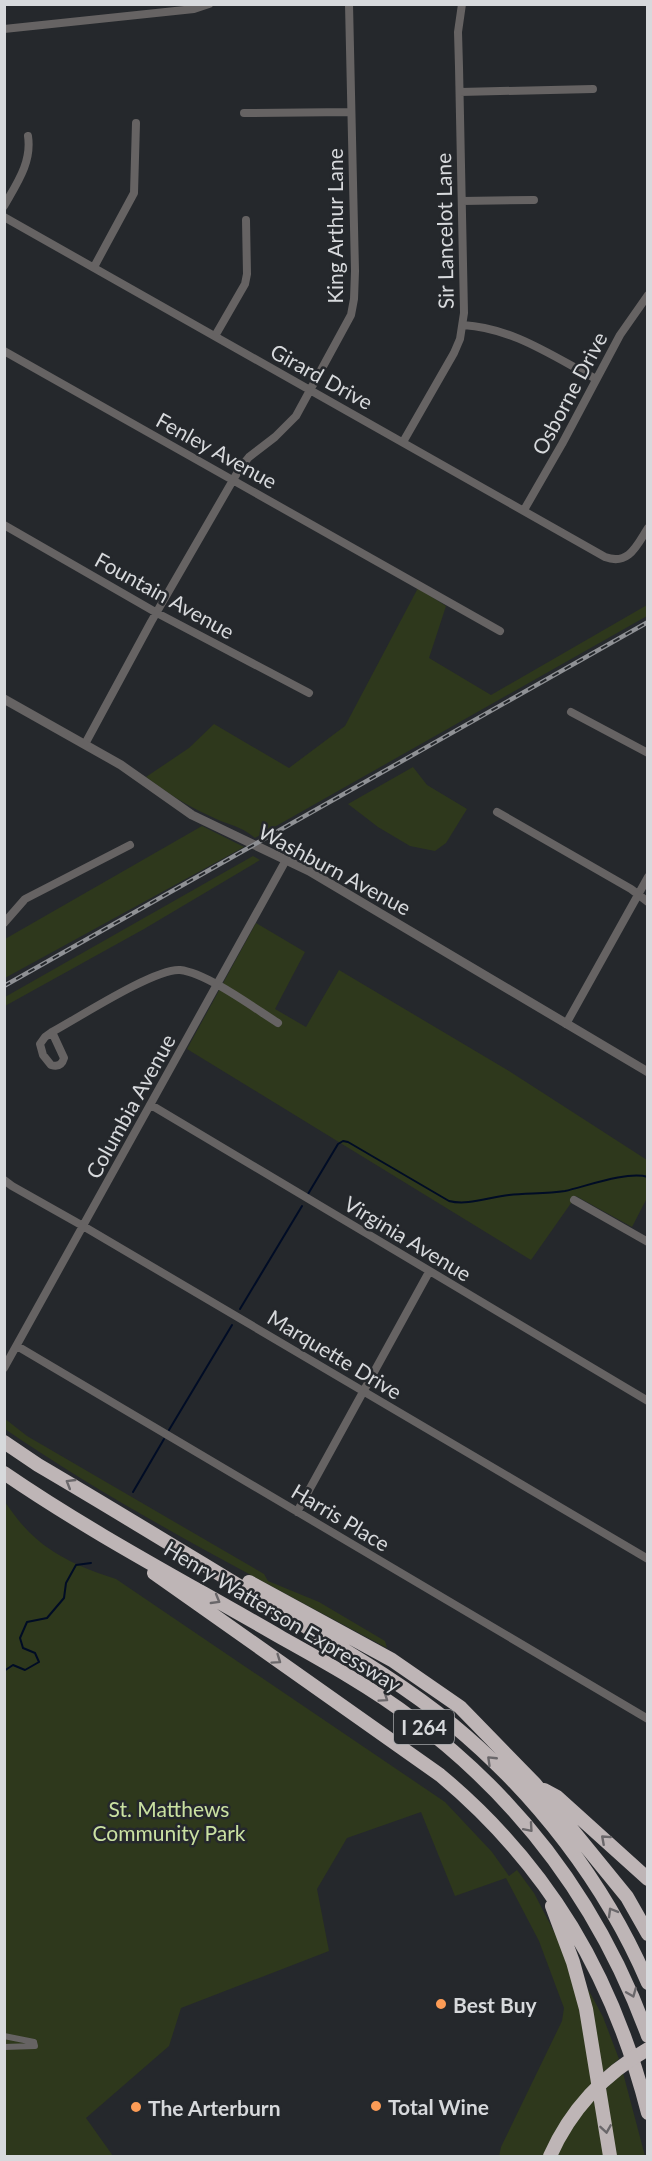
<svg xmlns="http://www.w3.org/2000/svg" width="652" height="2161" viewBox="0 0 652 2161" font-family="Lato,sans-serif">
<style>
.green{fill:#2e381c}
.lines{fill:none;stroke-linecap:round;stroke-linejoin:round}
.stream{stroke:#000c25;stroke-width:2}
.pedestrian{stroke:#666363;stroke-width:6}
.minor{stroke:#666363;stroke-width:8}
.tertiary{stroke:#666363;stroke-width:9}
.motorway{stroke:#beb5b6;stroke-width:14}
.rail-casing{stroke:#8f9195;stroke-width:4.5}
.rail{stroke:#25282c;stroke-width:2;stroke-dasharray:7;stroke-linecap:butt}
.motorway-bridge{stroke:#beb5b6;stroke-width:14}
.oneway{stroke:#6a676a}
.poi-dot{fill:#fd9c56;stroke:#25282c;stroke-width:2}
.labels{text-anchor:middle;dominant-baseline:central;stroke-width:5;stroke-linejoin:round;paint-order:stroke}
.shield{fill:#25282c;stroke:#a2a4a7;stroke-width:1.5}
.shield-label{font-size:20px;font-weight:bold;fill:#d7d9dc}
.street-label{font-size:21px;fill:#d7d9dc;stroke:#25282c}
.park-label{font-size:21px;fill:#cae1a2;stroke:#25282c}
.poi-label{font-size:21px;font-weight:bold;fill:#d7d9dc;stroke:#25282c;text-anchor:start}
</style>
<rect width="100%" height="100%" fill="#25282c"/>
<path class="green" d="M418,588L446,606L429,658L491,695L647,605V616L255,838C240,825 227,825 210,816C187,806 166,792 146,777L189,748L214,724L289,768L345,726Z
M413,767L427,785L467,809L446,843L435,851L410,846L378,827L348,804Z
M202,826L244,847L5,978V939Z
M253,856L260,860L144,929L5,1006V997Z
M256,923L305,952L275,1009L306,1027L339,970L509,1071L647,1160V1198L632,1227L576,1196L531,1260L187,1049Z
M4,1418L27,1436L264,1574L268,1581L319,1602L385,1641L387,1648C258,1578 126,1512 5,1429Z
M5,1502C12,1512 20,1523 29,1532C53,1556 84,1569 116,1579L445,1802L492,1852L509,1876L517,1870L534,1893L561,1945L580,1999L605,2156H499L501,2147L562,2021L564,2008L539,1941L506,1878L455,1896L421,1812L347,1838L317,1889L329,1951L181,2008L169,2046L86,2118L113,2156H5Z
M588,1989L603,2017L619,2059L601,2074Z
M623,2073L645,2156H614L604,2090Z"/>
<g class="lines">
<path class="stream" d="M308,1194L338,1144L343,1141L348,1142L449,1201C468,1206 489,1197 509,1195C527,1193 546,1194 565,1191C587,1186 627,1171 648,1177
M240,1309L302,1206
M169,1430L232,1325
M133,1492L164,1439
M4,1671L13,1665L25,1670L39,1662L35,1653L23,1648L20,1638L27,1622L47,1618L64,1598L66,1583L76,1565L91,1563"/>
<path class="pedestrian" d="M4,2036L34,2042
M4,2047L35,2046L34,2042"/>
<path class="minor" d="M4,29L194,9L209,4
M460,92L593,89
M244,113L351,112
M462,201L534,200
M4,206C17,183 32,162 28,136
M4,217L605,557C629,566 637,545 648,528
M94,267L134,193L136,123
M463,325C513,328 552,356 596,379
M215,336L245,284L247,274L246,220
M4,351L500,631
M403,442L454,353L460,339L464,313L459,67L458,32L462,4
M524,510L562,444L620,335L648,295
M4,525L157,613L309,693
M571,712L648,753
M85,744L151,622L240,468L249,457L275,437L296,416L351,315L354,299L355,271L349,4
M497,812L631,889L648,902
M4,923L25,899L130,845
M566,1024L648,877
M52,1032L64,1058C62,1065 58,1067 51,1065L43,1055L40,1044L45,1037L52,1032C78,1018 155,968 180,970C207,973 254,1008 278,1023
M151,1105L648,1401
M4,1180L12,1186L83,1226L648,1559
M574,1200L648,1242
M17,1346L648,1719
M4,1368L286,860
M297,1512L429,1272"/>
<path class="tertiary" d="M4,699L121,765L192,815L309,871L648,1072"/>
<path class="motorway" d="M4,1442L38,1465C115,1510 191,1557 267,1603C330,1642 396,1678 453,1725C536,1794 605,1883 648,1983
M4,1473C93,1534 189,1584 282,1638C327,1663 372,1688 413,1719C523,1801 601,1908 648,2036
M154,1573L440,1775C549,1866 613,1976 648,2113
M249,1582L392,1660L460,1707L535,1784L627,1897L648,1934
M544,1790L557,1797L648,1879
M552,1906L573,1962L586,2009L610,2156"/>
<g class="rail-casing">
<path id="rail" d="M4,986L648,622"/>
</g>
<use href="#rail" class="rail"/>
<path class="motorway-bridge" d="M550,2156C570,2111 604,2074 648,2049"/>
</g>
<defs><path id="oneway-chevron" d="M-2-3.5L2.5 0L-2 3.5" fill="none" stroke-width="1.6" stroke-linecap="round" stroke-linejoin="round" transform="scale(1.5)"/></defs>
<g class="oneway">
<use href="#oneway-chevron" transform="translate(70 1483) rotate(-149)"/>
<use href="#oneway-chevron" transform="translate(216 1600) rotate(30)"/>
<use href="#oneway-chevron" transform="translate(277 1660) rotate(35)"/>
<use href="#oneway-chevron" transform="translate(384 1698) rotate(34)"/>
<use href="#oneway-chevron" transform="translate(491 1760) rotate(-136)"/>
<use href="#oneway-chevron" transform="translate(529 1828) rotate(49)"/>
<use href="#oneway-chevron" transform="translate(605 1839) rotate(-138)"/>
<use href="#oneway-chevron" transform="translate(612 1912) rotate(-120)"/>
<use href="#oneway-chevron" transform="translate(632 1993) rotate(68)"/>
<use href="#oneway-chevron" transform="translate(606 2129) rotate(81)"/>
</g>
<g class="poi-dot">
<circle cx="441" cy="2004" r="6"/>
<circle cx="376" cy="2106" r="6"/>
<circle cx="136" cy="2107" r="6"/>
</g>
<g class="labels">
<rect class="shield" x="394" y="1710" width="60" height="34" rx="4.5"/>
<g class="shield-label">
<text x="424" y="1727">I 264</text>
</g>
<g class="street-label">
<text transform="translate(334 226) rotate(-90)">King Arthur Lane</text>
<text transform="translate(444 231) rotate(-91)">Sir Lancelot Lane</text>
<text transform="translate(322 376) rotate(29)">Girard Drive</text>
<text transform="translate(569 393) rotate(-62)">Osborne Drive</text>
<text transform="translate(217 450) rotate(29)">Fenley Avenue</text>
<text transform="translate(165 595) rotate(29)">Fountain Avenue</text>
<text transform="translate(335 869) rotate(28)">Washburn Avenue</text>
<text transform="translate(130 1106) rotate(-61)">Columbia Avenue</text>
<text transform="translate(408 1238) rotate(31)">Virginia Avenue</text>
<text transform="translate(335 1354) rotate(31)">Marquette Drive</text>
<text transform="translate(341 1517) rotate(31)">Harris Place</text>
<text transform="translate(283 1616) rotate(31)">Henry Watterson Expressway</text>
</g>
<g class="park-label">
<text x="169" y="1808">St. Matthews<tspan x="169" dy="24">Community Park</tspan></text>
</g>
<g class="poi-label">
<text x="453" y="2004">Best Buy</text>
<text x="388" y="2106">Total Wine</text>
<text x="148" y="2107">The Arterburn</text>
</g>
</g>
<rect width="652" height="2161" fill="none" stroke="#d7d9dc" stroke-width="12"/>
</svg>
